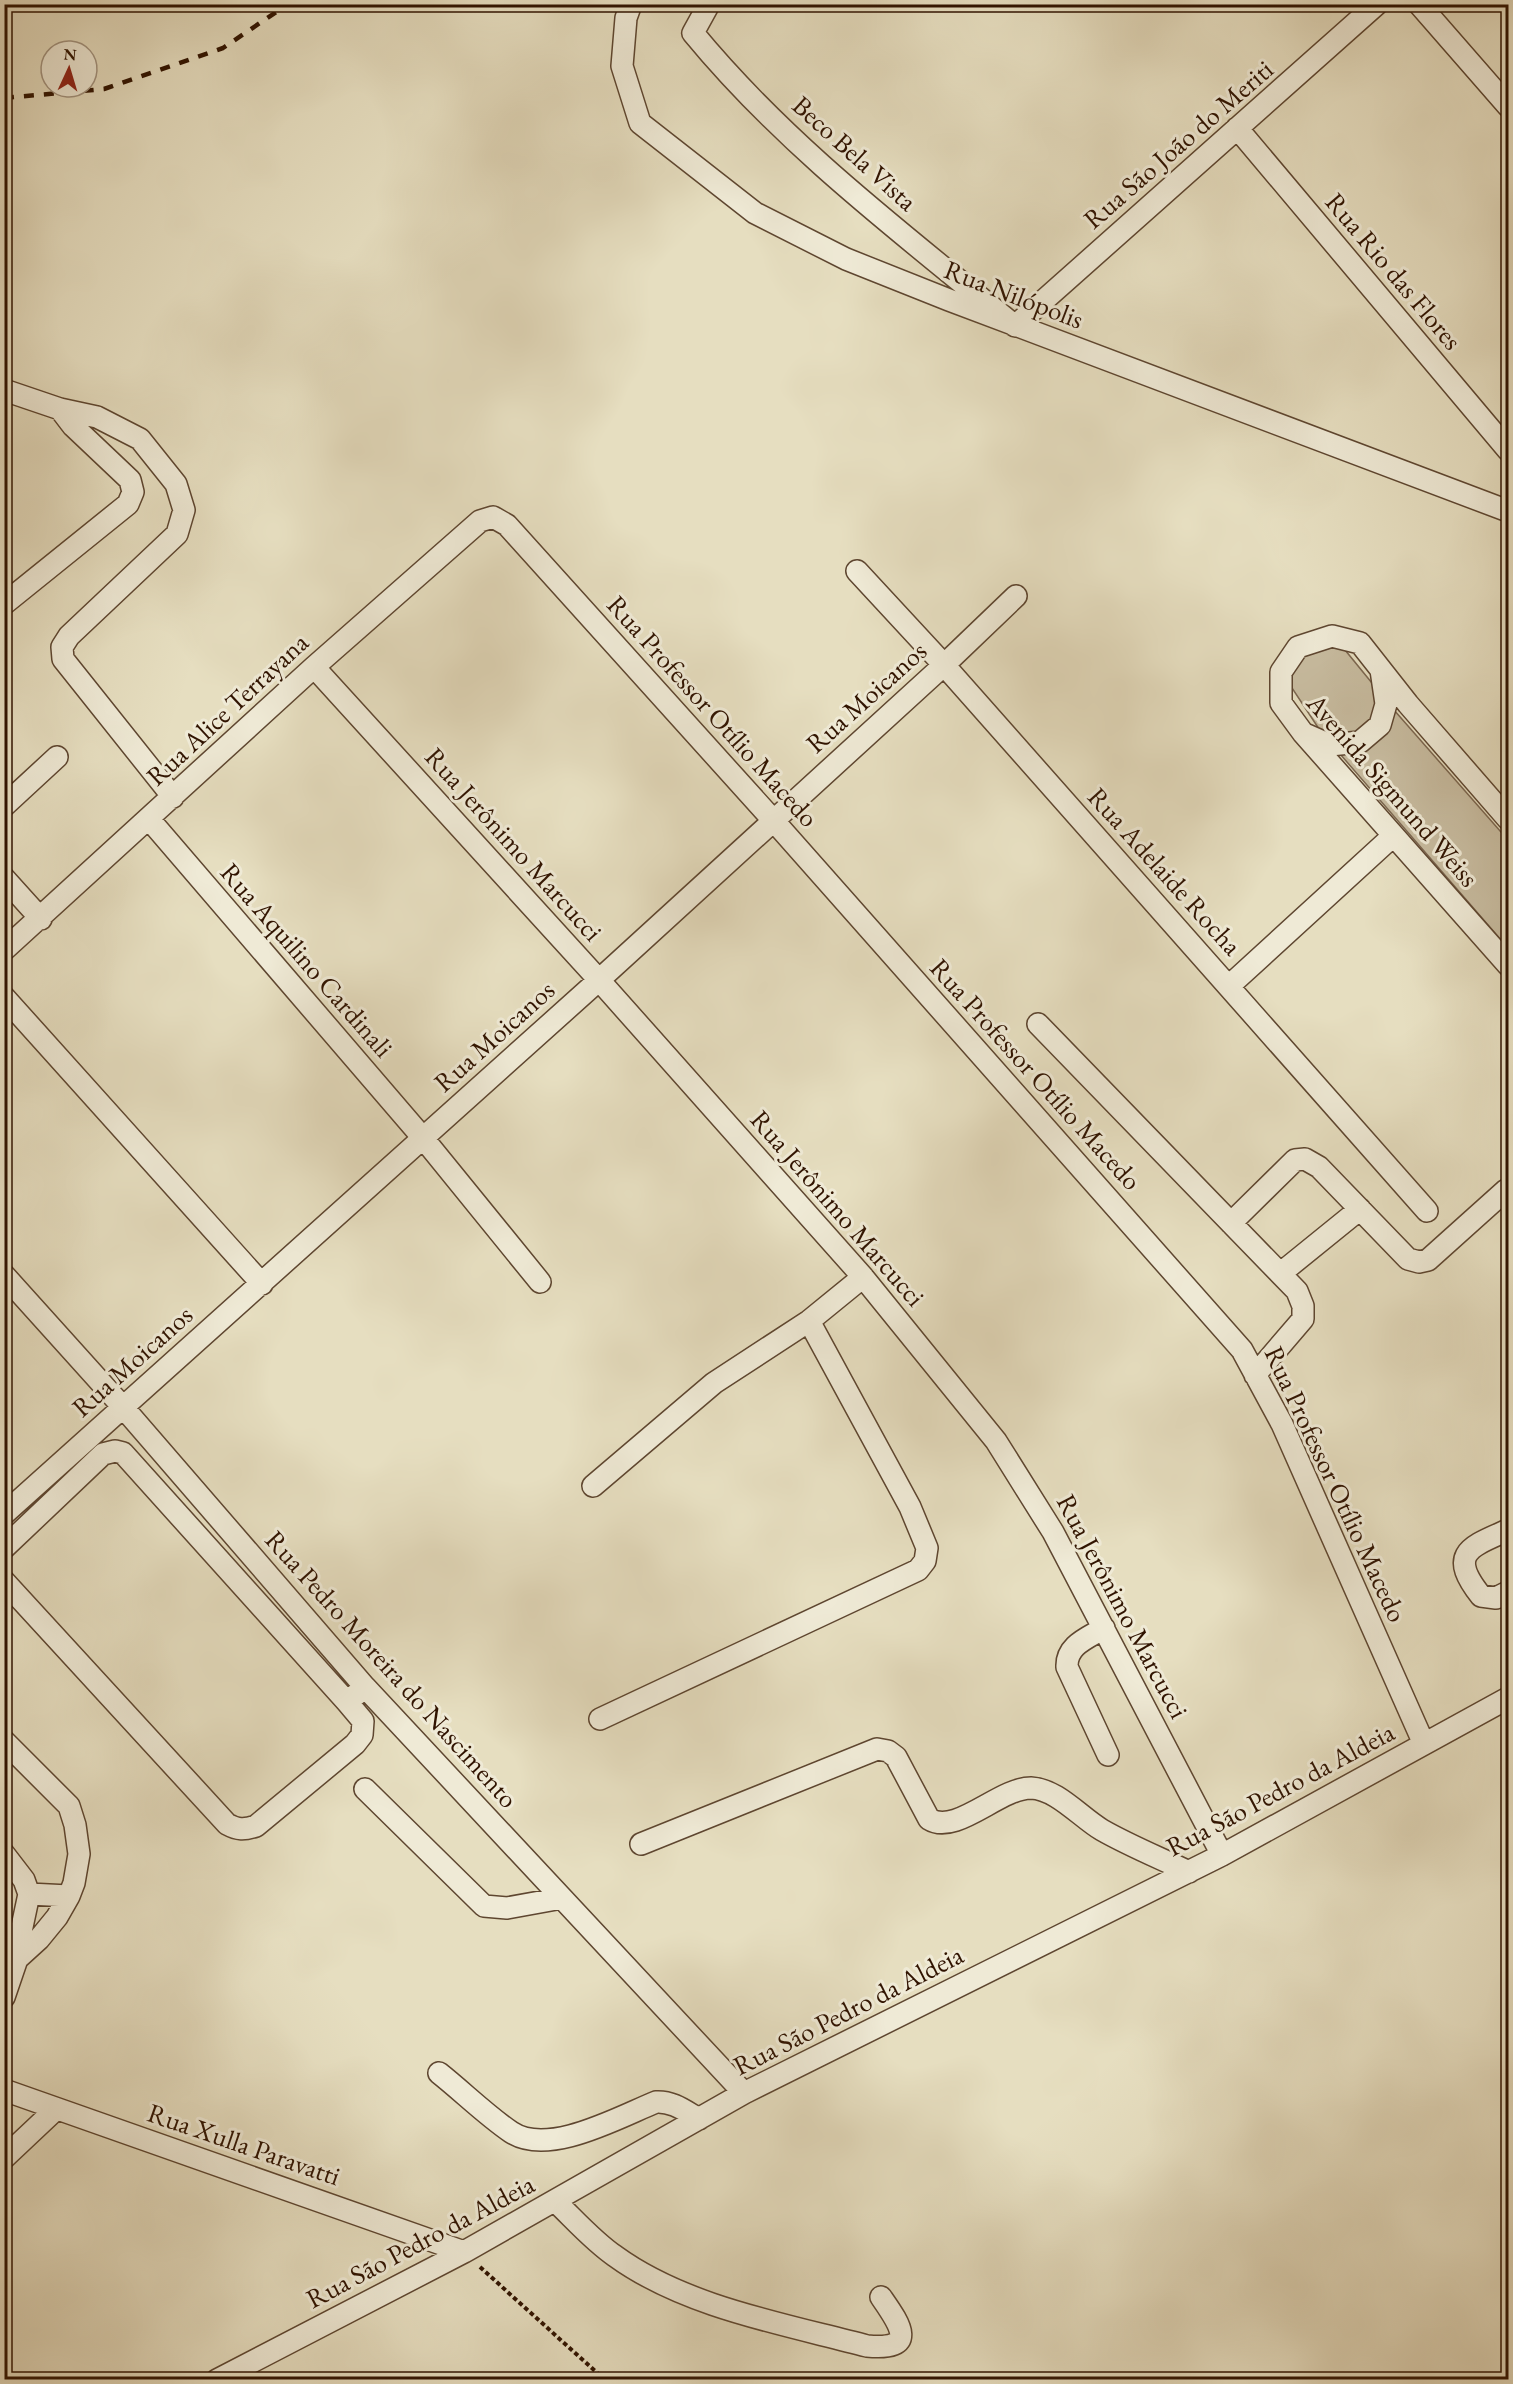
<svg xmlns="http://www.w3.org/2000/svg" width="1513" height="2384" viewBox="0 0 1513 2384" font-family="'EB Garamond',serif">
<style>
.green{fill:#c7bb9f;stroke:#7c6750;stroke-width:1.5}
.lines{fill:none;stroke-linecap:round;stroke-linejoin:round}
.minor-casing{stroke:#5e4630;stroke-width:24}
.path{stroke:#301300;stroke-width:4;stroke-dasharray:4.5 3;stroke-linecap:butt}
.minor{stroke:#efead6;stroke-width:21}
.rail{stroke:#301300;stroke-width:4.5;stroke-dasharray:10 10;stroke-linecap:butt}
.labels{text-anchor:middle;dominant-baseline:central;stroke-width:6;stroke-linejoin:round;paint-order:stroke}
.street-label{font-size:27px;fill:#301300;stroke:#efead6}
</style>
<rect width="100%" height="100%" fill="#e6dec0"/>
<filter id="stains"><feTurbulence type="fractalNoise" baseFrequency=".00333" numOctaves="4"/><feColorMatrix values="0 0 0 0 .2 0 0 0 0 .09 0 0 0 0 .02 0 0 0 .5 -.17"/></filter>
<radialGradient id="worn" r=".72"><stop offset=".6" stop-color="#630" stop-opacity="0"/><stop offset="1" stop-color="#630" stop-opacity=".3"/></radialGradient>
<path class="green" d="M1318,643L1345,650L1394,710L1508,840V948L1321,732L1292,688L1289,662Z"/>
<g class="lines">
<g class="minor-casing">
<path id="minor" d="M631,4L626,18L622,66L640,123L755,213L846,259L949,300L1508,511
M709,4L693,33C786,146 903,234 1015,326L1377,4
M1419,4L1508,106
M1237,128L1508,450
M4,390L60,409L97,417L140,439L176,484L184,510L177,534L69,636L62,647L63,659L173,797
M857,571L944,665L1427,1211
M4,604L128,504L133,492L130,480L73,426L60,409
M314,667L599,980L863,1277L996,1441L1053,1532L1222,1855
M1305,734L1330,745L1360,742L1380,725L1386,704L1381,670
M4,806L57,757
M149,819L423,1138L540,1282
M1508,819L1408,704L1360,643L1332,636L1298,647L1281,672V703L1303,733L1508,965
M4,878L41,919
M4,950L314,667L480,521L493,517L507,525L773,820L1242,1350L1282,1424L1424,1744
M1229,986L1393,836
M4,997L262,1284
M1038,1024L1297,1291L1303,1306V1319L1255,1375
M1231,1223L1295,1160L1305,1159L1319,1167L1408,1259L1419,1262L1428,1260L1506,1190
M1281,1273L1360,1209
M4,1275L122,1406L365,1687L744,2093
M593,1486L714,1383L809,1321L863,1277
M4,1514L599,980L944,665L1016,596
M1508,1530C1470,1547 1447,1553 1481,1596L1496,1598L1508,1592
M4,1548L103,1454L115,1451L123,1453L347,1702L358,1693
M4,1581L227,1824C238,1830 244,1830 256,1826L355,1744L362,1735L363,1721L347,1702
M1104,1628C1088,1638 1066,1645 1067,1667L1108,1755
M600,1719L918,1570L925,1561L927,1548L910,1507L809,1321
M4,1741L69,1806L75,1825L79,1854L74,1883L69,1896L57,1917L39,1939L17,1959L4,1997
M365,1789L484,1906L507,1908L562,1898
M641,1844L877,1749L888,1751L896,1757L929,1819C956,1836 999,1788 1031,1788C1057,1789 1080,1817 1102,1830C1130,1846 1160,1858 1189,1872
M4,1854L24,1880L29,1894L69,1896
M15,1960L29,1894
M439,2073C463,2092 486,2115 511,2132C548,2157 619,2117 656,2102C673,2101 685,2111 699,2119
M4,2090L464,2252
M4,2158L56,2109
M555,2201C574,2219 593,2241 615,2256C685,2307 784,2324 867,2346C920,2351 899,2323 881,2297
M217,2380L464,2252L744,2093L1222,1855L1508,1698"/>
</g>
<path class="path" d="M480,2267L605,2380"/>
<use href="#minor" class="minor"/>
<path class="rail" d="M4,98L104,89L223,48L288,4"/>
</g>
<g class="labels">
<g class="street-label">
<text transform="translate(1178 144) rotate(-41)">Rua São João do Meriti</text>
<text transform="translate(855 153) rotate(42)">Beco Bela Vista</text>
<text transform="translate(1394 271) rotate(50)">Rua Rio das Flores</text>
<text transform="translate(1014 294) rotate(21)">Rua Nilópolis</text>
<text transform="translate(866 697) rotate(-42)">Rua Moicanos</text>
<text transform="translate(227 709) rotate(-43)">Rua Alice Terrayana</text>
<text transform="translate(713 711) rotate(48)">Rua Professor Otílio Macedo</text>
<text transform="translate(1393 790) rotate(49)">Avenida Sigmund Weiss</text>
<text transform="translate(514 844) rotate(48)">Rua Jerônimo Marcucci</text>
<text transform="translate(1165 871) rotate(48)">Rua Adelaide Rocha</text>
<text transform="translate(307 960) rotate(49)">Rua Aquilino Cardinali</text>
<text transform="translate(494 1036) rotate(-42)">Rua Moicanos</text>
<text transform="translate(1036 1074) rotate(48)">Rua Professor Otílio Macedo</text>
<text transform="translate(838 1208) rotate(49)">Rua Jerônimo Marcucci</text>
<text transform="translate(132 1361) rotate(-42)">Rua Moicanos</text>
<text transform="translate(1336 1484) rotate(65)">Rua Professor Otílio Macedo</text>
<text transform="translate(1123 1606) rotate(62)">Rua Jerônimo Marcucci</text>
<text transform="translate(392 1669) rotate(48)">Rua Pedro Moreira do Nascimento</text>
<text transform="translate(1280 1789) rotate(-28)">Rua São Pedro da Aldeia</text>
<text transform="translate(848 2010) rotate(-27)">Rua São Pedro da Aldeia</text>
<text transform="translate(244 2144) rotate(19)">Rua Xulla Paravatti</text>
<text transform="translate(420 2241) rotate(-28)">Rua São Pedro da Aldeia</text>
</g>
</g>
<rect width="1513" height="2384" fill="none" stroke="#e6dec0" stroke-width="24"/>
<rect x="6" y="6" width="1501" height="2372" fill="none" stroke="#301300" stroke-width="3"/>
<rect x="12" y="12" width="1489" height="2360" fill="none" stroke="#301300" stroke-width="1.5"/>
<g transform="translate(69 69) rotate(4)"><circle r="28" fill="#efead6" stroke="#a39480" stroke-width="1.5"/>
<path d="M0-4.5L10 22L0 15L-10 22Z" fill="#8f2418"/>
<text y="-9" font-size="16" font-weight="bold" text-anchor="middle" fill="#301300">N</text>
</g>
<rect width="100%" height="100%" filter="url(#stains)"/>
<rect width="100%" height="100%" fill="url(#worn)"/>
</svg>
